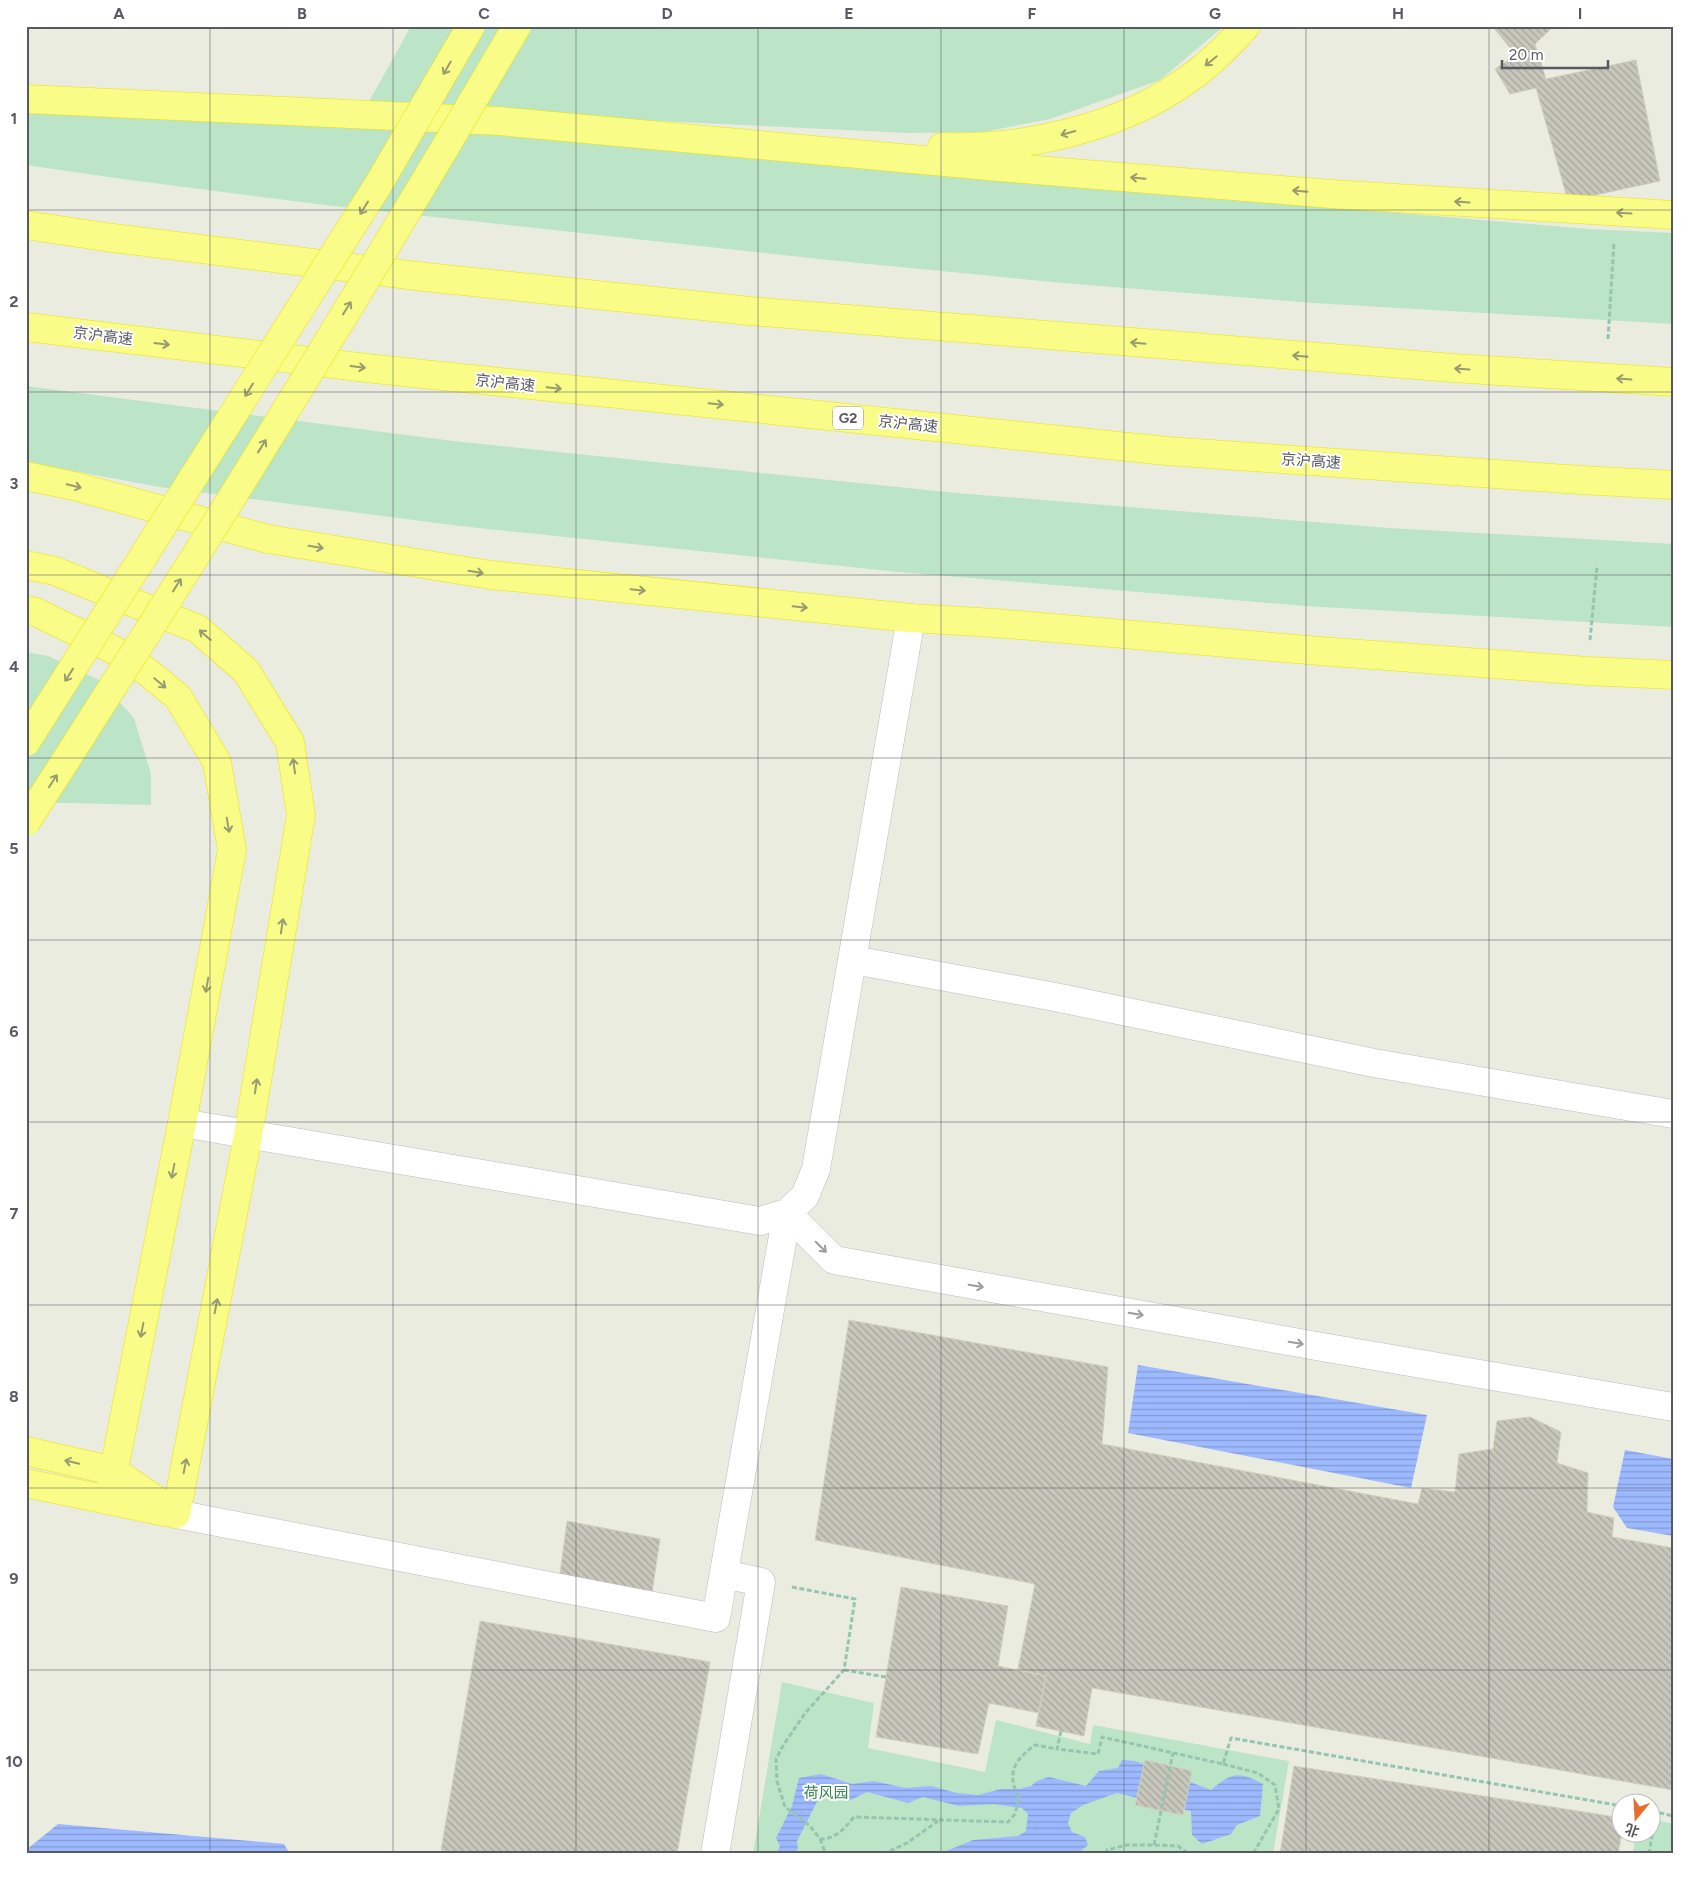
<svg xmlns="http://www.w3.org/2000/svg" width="1699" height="1880" viewBox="0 0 1699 1880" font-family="Figtree,'Noto Sans SC',sans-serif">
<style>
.green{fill:#bce4c7}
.water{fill:url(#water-rules)}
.building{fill:url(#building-back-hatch);stroke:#d0d0be}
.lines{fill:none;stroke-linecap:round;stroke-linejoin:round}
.minor-casing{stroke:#bbbbc2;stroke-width:29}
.highway-casing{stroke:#ebe301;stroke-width:29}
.path{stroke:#95c5b0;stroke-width:3;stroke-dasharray:5 2.5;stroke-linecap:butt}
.minor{stroke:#fff;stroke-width:28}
.highway{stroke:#f9fc87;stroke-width:28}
.highway-bridge-casing{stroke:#ebe301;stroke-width:29;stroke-linecap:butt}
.highway-bridge{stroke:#f9fc87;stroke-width:28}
.oneway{stroke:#999b70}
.oneway2{stroke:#9b9ca0}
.grid{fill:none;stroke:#595a61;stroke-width:1;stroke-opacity:0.55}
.labels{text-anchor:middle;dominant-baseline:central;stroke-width:4;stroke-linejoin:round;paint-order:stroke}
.shield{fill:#fff;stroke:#8b8c90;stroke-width:1}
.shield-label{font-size:14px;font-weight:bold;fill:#595a61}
.street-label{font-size:15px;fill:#595a61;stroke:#fff}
.park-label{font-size:15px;fill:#35844f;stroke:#fff}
.neatline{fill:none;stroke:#595a61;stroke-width:2}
.grid-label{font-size:16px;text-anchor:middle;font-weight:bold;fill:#595a61}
</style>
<defs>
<pattern id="water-rules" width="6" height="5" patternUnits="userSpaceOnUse" patternTransform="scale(1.25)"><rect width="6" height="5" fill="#9db9ff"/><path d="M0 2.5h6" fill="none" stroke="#8399d2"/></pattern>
<pattern id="building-back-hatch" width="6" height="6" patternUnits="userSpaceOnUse" patternTransform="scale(1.25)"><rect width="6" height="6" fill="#c7c7bc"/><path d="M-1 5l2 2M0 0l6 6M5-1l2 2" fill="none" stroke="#a5a59c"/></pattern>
</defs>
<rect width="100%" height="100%" fill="#ebece0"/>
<path class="green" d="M411,26H1224L1160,80L1050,119L983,132L908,133L366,107Z
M26,107L491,132L811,164L1589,229L1673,233V324L1314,303L1063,283L829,260L333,206L130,180L26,165Z
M26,386L453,441L956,493L1389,528L1673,544V627L1305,606L899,572L460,526L159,487L26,462Z
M26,652L48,656L99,680L134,718L151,774V805L26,802Z
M782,1682L874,1703L868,1748L985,1772L996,1720L1090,1744L1093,1725L1289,1761L1273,1854H753Z
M1652,1819L1673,1824V1854H1633L1635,1833L1652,1832Z"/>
<path class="water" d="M1138,1365L1427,1415L1411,1488L1128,1433Z
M1625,1450L1673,1459V1536L1627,1528L1613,1507Z
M1122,1760L1135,1761L1211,1790C1232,1772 1239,1771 1263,1784L1260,1816L1237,1825L1231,1834L1202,1844L1192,1835L1191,1811L1117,1793L1083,1805L1071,1813L1068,1823L1072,1832L1085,1837L1088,1845L1082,1850V1854H939L973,1840L1018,1836L1026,1831L1028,1814L1022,1808L993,1804L959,1806L923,1797L908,1803L867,1792L851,1800L834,1791L822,1792L797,1841L798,1849L792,1854H776L780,1846L776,1838L792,1806L799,1778L821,1774L852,1784L874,1781L905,1788L931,1786L957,1793L978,1795L1001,1789H1019L1031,1786L1037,1781L1049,1777L1086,1786L1099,1771L1118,1768Z
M58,1824L284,1844L290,1854H26V1850Z"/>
<path class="building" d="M1492,26H1554L1535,44L1546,79L1636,60L1660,181L1568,201L1536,88L1510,94L1495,69L1516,55Z
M849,1320L1108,1367L1102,1444L1418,1504L1422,1488L1455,1492L1459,1454L1493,1449L1497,1421L1530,1417L1561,1432L1557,1463L1588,1473L1587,1512L1614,1518L1612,1537L1673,1548V1790L1092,1688L1084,1736L1036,1726L1046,1676L1018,1669L1035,1584L815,1540Z
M567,1521L660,1539L652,1593L560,1574Z
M901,1587L1008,1606L998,1666L1046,1676L1039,1713L989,1703L978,1754L876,1737Z
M480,1621L710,1662L677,1854H460L441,1850Z
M1145,1760L1192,1771L1183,1815L1135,1805Z
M1294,1766L1622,1818V1832L1618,1854H1280Z"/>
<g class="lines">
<g class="minor-casing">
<path id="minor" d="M853,960L1055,997L1374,1063L1673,1114
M182,1123L760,1221L787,1213L805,1196L816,1169L911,618
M787,1213L834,1260L1322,1347L1673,1407
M176,1514L716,1618L787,1213
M715,1854L761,1582L724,1574"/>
</g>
<g class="highway-casing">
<path id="highway" d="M26,99L499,121L999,167L1331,194L1673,215
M942,147C1022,150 1121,128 1187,80C1209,65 1228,46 1246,26
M26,225L105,237L425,277L750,311L1453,368L1673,382
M26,327L375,369L1167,451L1581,480L1673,485
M26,476L74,486L268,539L491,575L911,618L995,623L1320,651L1588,671L1673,675
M26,565L55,571L198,629L246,671L290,742L301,815L248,1135L176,1514
M26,610L36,612L130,658L178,697L217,762L232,850L182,1123L108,1500
M26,1451L114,1471L176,1514
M26,1483L165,1512"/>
</g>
<path class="path" d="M1608,339L1614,242
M1590,640L1597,566
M792,1587L855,1599L844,1670L806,1712L784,1744L776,1759L777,1781L785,1807L810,1826L820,1839C836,1839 844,1829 854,1817L1008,1822L1015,1814L1019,1798C1006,1773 1014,1761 1035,1745L1057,1749
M844,1670L886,1677
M1061,1731L1057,1749L1098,1754L1102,1737L1223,1764L1231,1738L1622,1806
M1223,1764L1258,1773L1275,1785L1279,1809L1253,1854
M1652,1811L1673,1816
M820,1839L826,1854
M1154,1845L1173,1753
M883,1854L907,1843L938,1821
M1106,1854L1107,1850L1127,1845H1154L1178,1846L1189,1854
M1649,1854L1656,1812"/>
<use href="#minor" class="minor"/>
<use href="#highway" class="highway"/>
<g class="highway-bridge-casing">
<path id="highway-bridge" d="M26,742L378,185L471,26
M26,822C195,561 359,295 517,26"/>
</g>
<use href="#highway-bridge" class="highway-bridge"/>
</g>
<defs><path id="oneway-shaft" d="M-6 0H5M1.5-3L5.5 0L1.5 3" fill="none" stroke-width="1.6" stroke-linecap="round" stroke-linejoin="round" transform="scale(1.25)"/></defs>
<g class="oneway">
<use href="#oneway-shaft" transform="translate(1211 61) rotate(141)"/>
<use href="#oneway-shaft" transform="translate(447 68) rotate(120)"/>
<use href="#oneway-shaft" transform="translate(1068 133) rotate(164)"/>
<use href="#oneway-shaft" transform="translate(1138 178) rotate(-175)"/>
<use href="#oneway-shaft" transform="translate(1300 191) rotate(-175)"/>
<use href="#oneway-shaft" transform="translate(1462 202) rotate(-176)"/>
<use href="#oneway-shaft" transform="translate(364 208) rotate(122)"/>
<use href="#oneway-shaft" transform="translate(1624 213) rotate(-177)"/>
<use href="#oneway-shaft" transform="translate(347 308) rotate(-58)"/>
<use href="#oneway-shaft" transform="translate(1138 343) rotate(-175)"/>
<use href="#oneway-shaft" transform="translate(162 344) rotate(7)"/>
<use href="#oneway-shaft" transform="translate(1300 356) rotate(-175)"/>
<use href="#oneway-shaft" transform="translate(358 367) rotate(7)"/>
<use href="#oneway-shaft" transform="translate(1462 369) rotate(-176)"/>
<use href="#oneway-shaft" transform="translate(1624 379) rotate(-176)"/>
<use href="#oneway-shaft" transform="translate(554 388) rotate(6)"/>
<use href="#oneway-shaft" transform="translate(249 390) rotate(122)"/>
<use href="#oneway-shaft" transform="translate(716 404) rotate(6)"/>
<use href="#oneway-shaft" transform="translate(262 446) rotate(-58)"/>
<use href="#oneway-shaft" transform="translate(74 486) rotate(13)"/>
<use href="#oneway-shaft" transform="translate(316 547) rotate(9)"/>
<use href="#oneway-shaft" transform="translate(476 572) rotate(9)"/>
<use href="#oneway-shaft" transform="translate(177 585) rotate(-58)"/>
<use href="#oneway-shaft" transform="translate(638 590) rotate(6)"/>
<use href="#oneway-shaft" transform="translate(800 607) rotate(6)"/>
<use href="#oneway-shaft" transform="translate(205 635) rotate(-139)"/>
<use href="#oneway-shaft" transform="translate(69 675) rotate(122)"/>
<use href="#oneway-shaft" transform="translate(160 683) rotate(40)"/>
<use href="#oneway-shaft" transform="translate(294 766) rotate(-98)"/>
<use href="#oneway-shaft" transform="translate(53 781) rotate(-57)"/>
<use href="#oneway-shaft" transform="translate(228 825) rotate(80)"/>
<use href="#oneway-shaft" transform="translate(282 926) rotate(-81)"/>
<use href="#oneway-shaft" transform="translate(207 985) rotate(100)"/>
<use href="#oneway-shaft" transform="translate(256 1086) rotate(-81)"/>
<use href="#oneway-shaft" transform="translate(173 1171) rotate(101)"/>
<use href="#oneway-shaft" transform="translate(216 1306) rotate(-79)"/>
<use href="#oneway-shaft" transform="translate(142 1330) rotate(101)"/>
<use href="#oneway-shaft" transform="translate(72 1462) rotate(-167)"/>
<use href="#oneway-shaft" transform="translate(185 1466) rotate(-79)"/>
</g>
<g class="oneway2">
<use href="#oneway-shaft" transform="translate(821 1247) rotate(45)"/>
<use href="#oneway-shaft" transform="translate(976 1286) rotate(10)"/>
<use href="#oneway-shaft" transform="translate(1136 1314) rotate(10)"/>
<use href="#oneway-shaft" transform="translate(1296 1343) rotate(10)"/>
</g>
<path class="grid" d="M210,26V1854M393,26V1854M576,26V1854M758,26V1854M941,26V1854M1124,26V1854M1306,26V1854M1489,26V1854M26,210H1673M26,392H1673M26,575H1673M26,758H1673M26,940H1673M26,1122H1673M26,1305H1673M26,1488H1673M26,1670H1673"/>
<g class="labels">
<rect class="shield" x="833" y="406.5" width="30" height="23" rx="4"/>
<g class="shield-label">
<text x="848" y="418">G2</text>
</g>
<g class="street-label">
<text transform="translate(103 336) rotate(7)">京沪高速</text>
<text transform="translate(505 383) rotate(6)">京沪高速</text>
<text transform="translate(908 424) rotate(6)">京沪高速</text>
<text transform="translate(1311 461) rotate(4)">京沪高速</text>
</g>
<g class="park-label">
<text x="826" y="1793">荷风园</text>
</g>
</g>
<rect width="1699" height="1880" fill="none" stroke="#ffffff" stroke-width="55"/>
<g transform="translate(1636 1818) rotate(198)"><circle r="24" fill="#ffffff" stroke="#bdbdc0"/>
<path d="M0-4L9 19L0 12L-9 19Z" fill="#e86e2a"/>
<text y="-8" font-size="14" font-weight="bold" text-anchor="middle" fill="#595a61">北</text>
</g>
<path d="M1502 60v8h106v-8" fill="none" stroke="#595a61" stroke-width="2.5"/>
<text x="1509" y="60" font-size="15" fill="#595a61" stroke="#ffffff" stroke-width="4" paint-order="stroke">20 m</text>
<rect x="28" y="28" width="1644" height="1824" class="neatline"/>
<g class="grid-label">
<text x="119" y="19">A</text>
<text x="302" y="19">B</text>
<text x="484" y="19">C</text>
<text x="667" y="19">D</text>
<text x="849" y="19">E</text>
<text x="1032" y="19">F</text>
<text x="1215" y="19">G</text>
<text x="1398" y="19">H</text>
<text x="1580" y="19">I</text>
<text x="14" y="124">1</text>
<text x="14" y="307">2</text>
<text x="14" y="489">3</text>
<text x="14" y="672">4</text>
<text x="14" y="854">5</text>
<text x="14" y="1037">6</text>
<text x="14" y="1219">7</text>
<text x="14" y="1402">8</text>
<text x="14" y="1584">9</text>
<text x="14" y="1767">10</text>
</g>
</svg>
